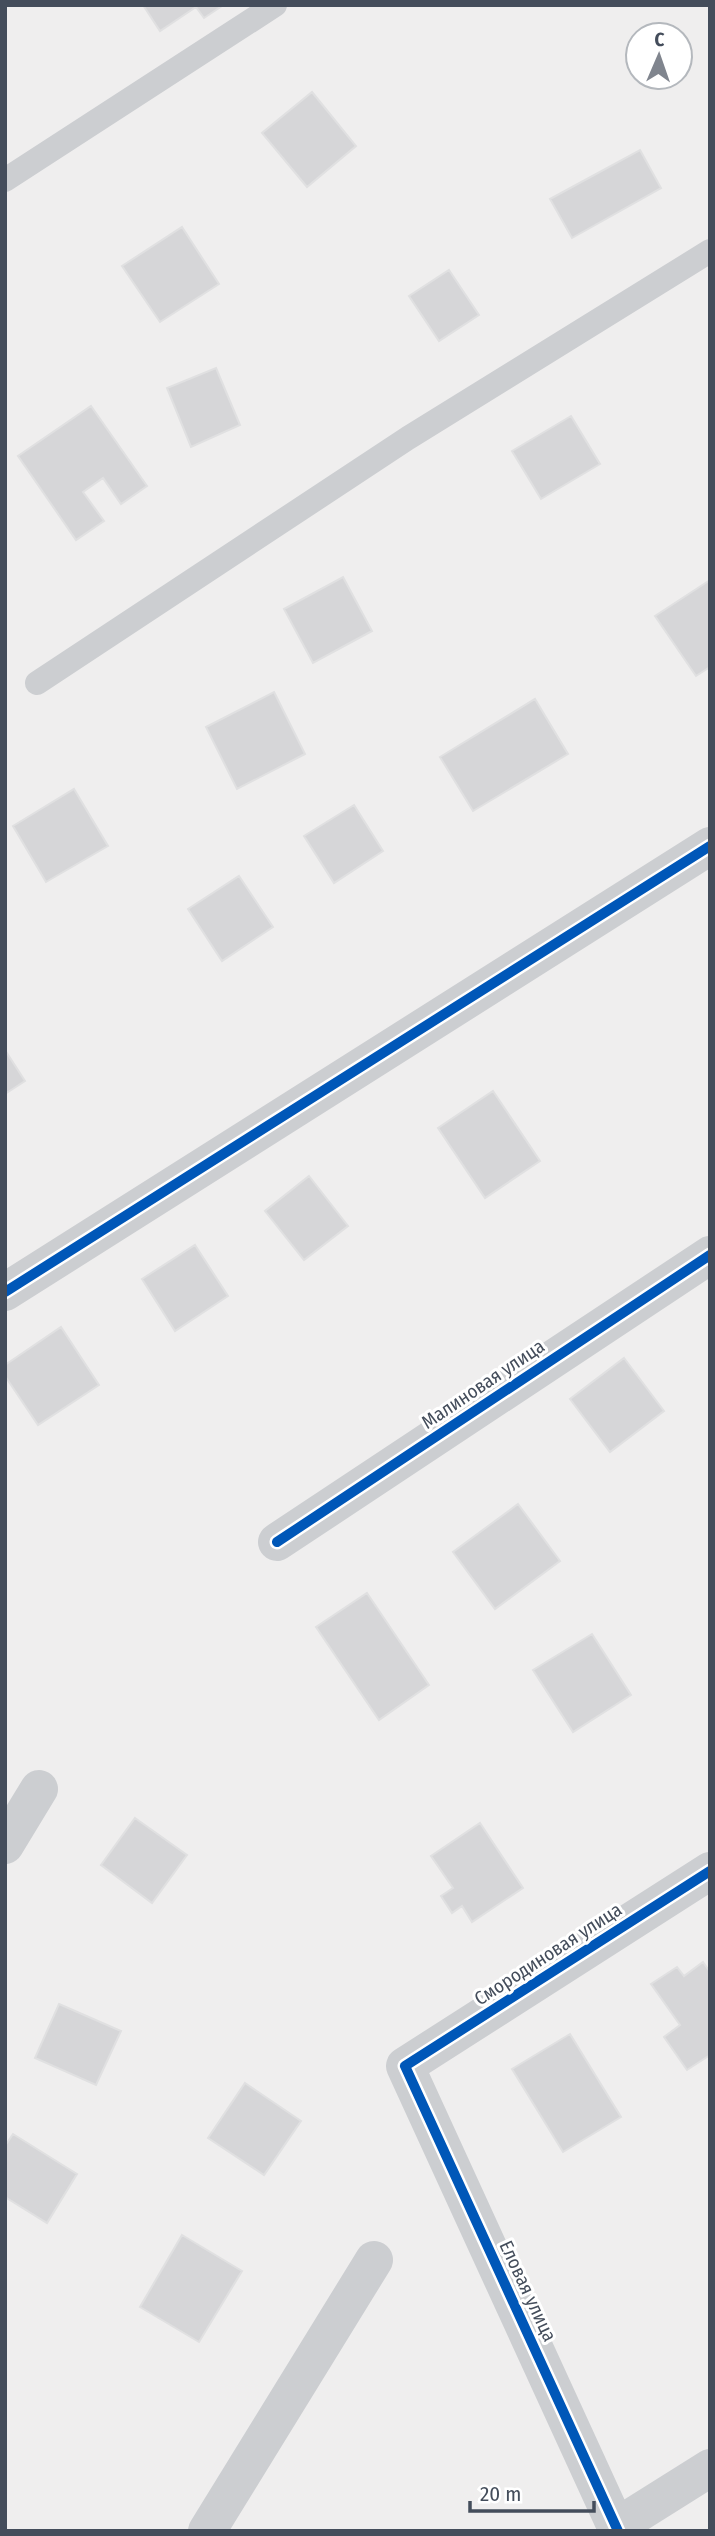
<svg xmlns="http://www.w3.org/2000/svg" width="715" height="2536" viewBox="0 0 715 2536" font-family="'Fira Sans Condensed',sans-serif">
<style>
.building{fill:#d6d6d8;stroke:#e0e0e1;stroke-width:2}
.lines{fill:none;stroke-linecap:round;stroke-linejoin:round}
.service{stroke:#ccced1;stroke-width:24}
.minor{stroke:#ccced1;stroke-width:38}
.cycleway-casing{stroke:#fff;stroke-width:15}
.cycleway{stroke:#0057b8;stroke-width:10}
.labels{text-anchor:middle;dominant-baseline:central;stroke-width:6;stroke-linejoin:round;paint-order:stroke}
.street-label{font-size:19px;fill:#444d5b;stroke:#fff}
</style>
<rect width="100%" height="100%" fill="#efeeee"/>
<path class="building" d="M143,5H222V6L204,18L196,7L160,31Z
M312,92L356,146L307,187L262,133Z
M640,150L661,188L572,238L550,199Z
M182,227L219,284L160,322L122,266Z
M449,270L479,315L439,341L409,296Z
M216,368L240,425L191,447L167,388Z
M91,406L147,486L121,504L103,478L83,492L104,521L76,540L18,456Z
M571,416L600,464L541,499L512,451Z
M343,577L372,631L313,663L284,609Z
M710,580V667L696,676L655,616Z
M274,692L305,754L237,789L206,727Z
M535,699L568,754L473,811L440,757Z
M74,789L108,846L46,882L13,826Z
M354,805L383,851L334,883L304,836Z
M239,876L273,927L222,961L188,909Z
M5,1050L25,1081L5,1094Z
M493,1091L540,1161L485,1198L438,1128Z
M309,1176L348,1226L304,1260L265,1211Z
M195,1245L228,1296L175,1331L142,1279Z
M61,1327L99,1385L38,1425L5,1376V1365Z
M624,1358L664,1411L610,1452L570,1399Z
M518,1504L560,1561L495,1609L453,1552Z
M367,1593L429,1685L379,1720L316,1627Z
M592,1634L631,1695L573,1732L533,1670Z
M135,1818L187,1855L152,1903L101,1865Z
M480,1823L523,1888L472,1922L462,1906L452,1913L441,1896L453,1888L431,1856Z
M703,1962L710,1972V2055L687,2070L664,2037L680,2025L651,1984L677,1967L684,1976Z
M59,2004L121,2031L96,2085L35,2058Z
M570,2034L621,2117L563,2152L512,2069Z
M245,2083L301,2121L264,2175L208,2138Z
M13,2134L77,2174L47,2223L5,2197V2146Z
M182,2235L242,2271L199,2342L140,2307Z"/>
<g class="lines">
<path class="service" d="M5,180L275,5
M37,683L408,438L710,251"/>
<path class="minor" d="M5,1292L710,846
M277,1542L710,1255
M5,1845L39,1789
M616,2527L710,2468
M207,2531L374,2260
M618,2531L405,2066L710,1871"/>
<g class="cycleway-casing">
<path id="cycleway" d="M5,1292L710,846
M277,1542L710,1255
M618,2531L405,2066L710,1871"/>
</g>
<use href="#cycleway" class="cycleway"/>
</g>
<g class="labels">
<g class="street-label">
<text transform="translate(483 1384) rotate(-34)">Малиновая улица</text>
<text transform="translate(548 1954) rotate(-33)">Смородиновая улица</text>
<text transform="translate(528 2291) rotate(65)">Еловая улица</text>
</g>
</g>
<rect width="715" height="2536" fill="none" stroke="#444d5b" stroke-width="14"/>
<g transform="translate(659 56) rotate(2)"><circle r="33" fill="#ffffff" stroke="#b4b8bd" stroke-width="2"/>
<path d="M0-5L12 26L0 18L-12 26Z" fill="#80858e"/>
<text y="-10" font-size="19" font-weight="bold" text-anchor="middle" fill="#444d5b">С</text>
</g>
<path d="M470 2501v10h124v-10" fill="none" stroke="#444d5b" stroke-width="3.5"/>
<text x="480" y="2501" font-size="21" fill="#444d5b" stroke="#ffffff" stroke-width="5" paint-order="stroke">20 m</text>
</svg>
